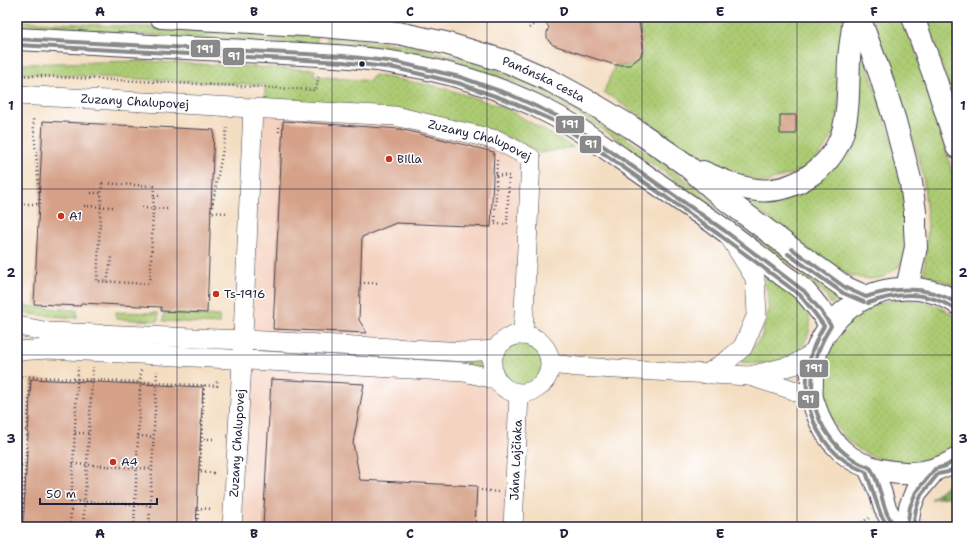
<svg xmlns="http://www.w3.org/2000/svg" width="974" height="544" viewBox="0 0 974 544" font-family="'Shantell Sans',sans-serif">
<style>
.built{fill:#f5d3c1}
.grass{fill:url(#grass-dots);stroke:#677656}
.forest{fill:url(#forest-firs);stroke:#566850}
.building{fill:#d5a188}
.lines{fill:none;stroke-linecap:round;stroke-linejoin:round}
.minor-casing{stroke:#423e4f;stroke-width:20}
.major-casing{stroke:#423e4f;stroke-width:24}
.path{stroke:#423e4f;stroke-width:2.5;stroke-dasharray:1 3;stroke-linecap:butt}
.minor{stroke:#fff;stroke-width:19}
.major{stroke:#fff;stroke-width:22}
.bus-1-casing{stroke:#fff;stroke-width:7}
.bus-2-casing{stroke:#fff;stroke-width:7}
.bus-1{stroke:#898989;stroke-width:4}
.bus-2{stroke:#898989;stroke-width:4}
.grid{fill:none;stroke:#22223b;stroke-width:1;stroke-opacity:0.55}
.bus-dot{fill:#22223b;stroke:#fff;stroke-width:1.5}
.poi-dot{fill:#c8321e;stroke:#fff;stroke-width:1.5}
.labels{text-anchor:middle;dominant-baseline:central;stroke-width:3;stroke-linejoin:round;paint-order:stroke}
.street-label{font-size:12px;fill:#22223b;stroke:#fff}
.poi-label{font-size:12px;fill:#22223b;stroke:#fff;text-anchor:start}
.line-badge{stroke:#fff;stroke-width:1.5}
.badge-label{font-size:11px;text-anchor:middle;font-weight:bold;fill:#fff}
.neatline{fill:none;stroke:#22223b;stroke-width:1.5}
.grid-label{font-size:13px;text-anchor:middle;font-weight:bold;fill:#22223b}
</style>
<defs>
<pattern id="grass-dots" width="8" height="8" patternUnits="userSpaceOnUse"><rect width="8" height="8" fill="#accb72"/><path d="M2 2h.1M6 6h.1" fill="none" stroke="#94ae64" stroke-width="1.8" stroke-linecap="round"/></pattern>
<pattern id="forest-firs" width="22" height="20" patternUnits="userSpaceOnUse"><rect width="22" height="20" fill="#89af64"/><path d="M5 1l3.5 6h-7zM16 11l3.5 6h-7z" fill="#708e54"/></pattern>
</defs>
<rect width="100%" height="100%" fill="#fff"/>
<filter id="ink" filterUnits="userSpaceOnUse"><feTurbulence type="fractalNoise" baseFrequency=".025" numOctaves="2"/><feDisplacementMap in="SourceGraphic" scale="8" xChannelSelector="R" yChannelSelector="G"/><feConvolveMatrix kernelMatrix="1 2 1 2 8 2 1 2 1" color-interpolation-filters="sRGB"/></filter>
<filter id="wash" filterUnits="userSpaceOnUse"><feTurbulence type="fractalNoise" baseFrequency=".012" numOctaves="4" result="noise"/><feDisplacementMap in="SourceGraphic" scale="16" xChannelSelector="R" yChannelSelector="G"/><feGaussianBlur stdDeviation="0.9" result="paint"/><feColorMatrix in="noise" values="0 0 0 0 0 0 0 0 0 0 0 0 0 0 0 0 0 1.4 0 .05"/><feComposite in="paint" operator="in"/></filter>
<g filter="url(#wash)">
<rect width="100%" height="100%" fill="#f4dec2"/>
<path class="built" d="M258,110L394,119L526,151L516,314L488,365L509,405L504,527H240Z"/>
<path class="grass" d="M638,17H843L837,131L810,168L762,183L714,167L604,92L615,65C620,65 624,66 629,65C651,62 640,31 638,17Z
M871,17H902L911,37L938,114L955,187L957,222L956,286L924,274L928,225L923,174L906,116Z
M925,17H957V110Z
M17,21L317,36V44L17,28Z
M327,37L408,45L465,59L510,75L568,101L656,158L799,264L825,284L832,293L839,297L831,304L823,292L794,267L741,227L610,134L564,105L506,79L462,65L407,51L327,43Z
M859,40L898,158L908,216L907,243L901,265C895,268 889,274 883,277C864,283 846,273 829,265L734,193L828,171Z
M140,61L315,70L314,76L370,81L374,75L440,87L505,108L573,147L540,153L499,133L265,101V85L17,73V64Z
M764,273C774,280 783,288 793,296C796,299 801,302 804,306C819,326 804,352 783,360C770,365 754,363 741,362L761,338L769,309Z
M901,299C922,300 941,305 957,318V445C937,460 919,465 894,462C839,455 806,397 831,346C838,332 849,318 863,310C875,304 888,301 901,299Z
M22,306L77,310V318L30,314L23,313Z
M116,312L158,313V321L116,319Z
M164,313L219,316V324L163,321Z
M500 364a21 21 0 1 1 42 0a21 21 0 1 1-42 0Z
M359,351L484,356L483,369L359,360Z"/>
<path class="forest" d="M957,477V496L931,499Z"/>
<g id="blocks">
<path class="building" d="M541,17H638L643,44V50L640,57L630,65H615L553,45L548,40L547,37V32L549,27Z
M780,115H796V134H780Z
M43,121L214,130L207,313L161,311V307L81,303L80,306L34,304Z
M283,121L400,129L494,152L491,227L396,223L362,237L359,320L367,333L273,329Z
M31,379L203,387L196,527H23Z
M271,379L364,384L353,443L360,480L477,486L475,527H263Z"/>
</g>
</g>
<g filter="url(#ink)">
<use href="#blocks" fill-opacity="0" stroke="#423e4f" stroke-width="1"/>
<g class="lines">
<g class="minor-casing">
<g id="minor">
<path id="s1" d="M17,95L395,116L497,140L531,158L523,335"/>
<path d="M18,326L49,332L265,341L465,352L495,350"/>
<circle cx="521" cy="364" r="29"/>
<path d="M17,351L49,349L464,372L495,379"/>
<path d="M551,364L578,367L750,376L793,390L812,399"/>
<path d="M707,374L729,359L743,347L757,314L755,278L729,236"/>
<path d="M750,376L794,365L816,351"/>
<path id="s2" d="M232,527L241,381L253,108"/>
<path id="s3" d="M513,527L519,394"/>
</g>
</g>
<g class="major-casing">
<g id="major">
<path id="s4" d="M161,17L322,26L398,33L445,43L508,62L551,81L593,104L631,127L685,164L721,196L804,258L846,288L866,297"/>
<path d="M859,17L880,74L895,121L911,183L915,212V228L916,247L907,288"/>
<path d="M913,17L935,78L957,147"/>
<path d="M17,39L320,55C402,59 483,76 556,116C579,128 600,144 622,159C649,178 676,197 704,216C730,233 754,253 779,272C787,279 798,284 805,292C815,303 823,314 831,326"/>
<path d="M703,172C739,188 769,201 806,178C853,149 847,108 849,59C850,45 853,31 854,17"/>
<path d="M957,303C941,292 919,287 899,289C863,291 830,316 817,350C813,360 812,371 812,380C812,386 811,393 812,398C813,402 815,406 816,410C826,441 849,464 881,470C907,476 934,474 957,459"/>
<path d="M869,468L880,491L885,508L895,527"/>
<path d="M907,527L910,507L916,492L935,469"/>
</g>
</g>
<path class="path" d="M529,28L542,18
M17,75L316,90L319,74
M279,132V126
M496,175L509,176L507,224H495L497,158
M102,183L154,186L150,284L97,281Z
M91,193H101
M154,196H159
M24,204H40L33,118
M84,206L113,207
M142,208L168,209
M226,213L211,212L227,128
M107,282L112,257
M360,283H380
M17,376L217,386V380
M204,385L200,472L214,473
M17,430H28
M75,433H89
M138,436L153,437
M200,439H215
M73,464L152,469
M17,465L25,466
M481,490L498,492
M17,499L24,500
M70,501L151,505
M197,508L212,509
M17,513L23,514L30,377
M530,526L537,527
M70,527L78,367
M83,527L93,367
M134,527L141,370
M149,527L157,371
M197,527L198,508
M855,527L869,518"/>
<use href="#minor" class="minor"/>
<use href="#major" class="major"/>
<g class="bus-1-casing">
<path id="bus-1" d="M17,39L343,56L396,62L460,77L511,95L557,116L596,141L725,231L804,291L821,311L831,326C805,367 804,412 840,449C845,454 852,459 859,463C862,465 868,466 870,468C877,475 882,501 886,511C888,517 892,522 895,527
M792,249L846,288L866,297
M866,297C898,286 928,286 957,303
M907,527L910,507L916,492L935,469L946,466L957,459"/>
</g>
<g class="bus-2-casing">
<path id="bus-2" d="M17,45L343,62L395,68L458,83L509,101L554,121L593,146L721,236L800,295L816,315L824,326C791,379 805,448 866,472L881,515L888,527
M788,254L843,293L864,302
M868,303C899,292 925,291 954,308
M913,527L916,509L921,495L938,474L948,472L957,466"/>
</g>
<use href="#bus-1" class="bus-1"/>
<use href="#bus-2" class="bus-2"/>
</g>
</g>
<path class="grid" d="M177,17V527M332,17V527M487,17V527M642,17V527M797,17V527M17,189H957M17,355H957"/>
<circle class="bus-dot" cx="362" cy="64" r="3.5"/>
<g class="poi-dot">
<circle cx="389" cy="159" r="4"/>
<circle cx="61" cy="216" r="4"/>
<circle cx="216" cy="294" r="4"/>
<circle cx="113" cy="462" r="4"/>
</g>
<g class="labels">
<g class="street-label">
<text stroke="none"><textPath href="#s4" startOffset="391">Panónska cesta</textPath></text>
<text stroke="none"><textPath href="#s1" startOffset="118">Zuzany Chalupovej</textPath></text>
<text stroke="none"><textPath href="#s1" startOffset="467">Zuzany Chalupovej</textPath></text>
<text stroke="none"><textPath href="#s2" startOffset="84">Zuzany Chalupovej</textPath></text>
<text stroke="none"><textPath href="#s3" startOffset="67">Jána Lajčiaka</textPath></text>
</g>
<g class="poi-label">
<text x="397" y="159">Billa</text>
<text x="69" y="216">A1</text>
<text x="224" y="294">Ts-1916</text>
<text x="121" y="462">A4</text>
</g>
</g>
<g class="line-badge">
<rect x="190" y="39" width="31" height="19" rx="4" fill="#898989"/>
<rect x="222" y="47" width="23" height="19" rx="4" fill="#898989"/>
<rect x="555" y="115" width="30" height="19" rx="4" fill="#898989"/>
<rect x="579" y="135" width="23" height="19" rx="4" fill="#898989"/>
<rect x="799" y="359" width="30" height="19" rx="4" fill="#898989"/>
<rect x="797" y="390" width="23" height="19" rx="4" fill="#898989"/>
</g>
<g class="badge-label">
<text x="205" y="53">191</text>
<text x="234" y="60">91</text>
<text x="570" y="128">191</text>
<text x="591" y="148">91</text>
<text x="814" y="372">191</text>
<text x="808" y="403">91</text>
</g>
<rect width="974" height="544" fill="none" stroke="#fff" stroke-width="44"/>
<path d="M40 498v6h117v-6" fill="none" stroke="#22223b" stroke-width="2"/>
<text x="46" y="498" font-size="12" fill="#22223b" stroke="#ffffff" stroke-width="3" paint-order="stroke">50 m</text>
<rect x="22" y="22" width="930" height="500" class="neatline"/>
<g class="grid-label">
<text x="100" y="16">A</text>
<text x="254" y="16">B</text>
<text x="410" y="16">C</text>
<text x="564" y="16">D</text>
<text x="720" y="16">E</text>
<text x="874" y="16">F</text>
<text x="11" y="110">1</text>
<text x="963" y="110">1</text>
<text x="11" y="277">2</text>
<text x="963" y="277">2</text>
<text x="11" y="443">3</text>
<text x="963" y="443">3</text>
<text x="100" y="538">A</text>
<text x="254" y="538">B</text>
<text x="410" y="538">C</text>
<text x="564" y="538">D</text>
<text x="720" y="538">E</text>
<text x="874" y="538">F</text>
</g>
</svg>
